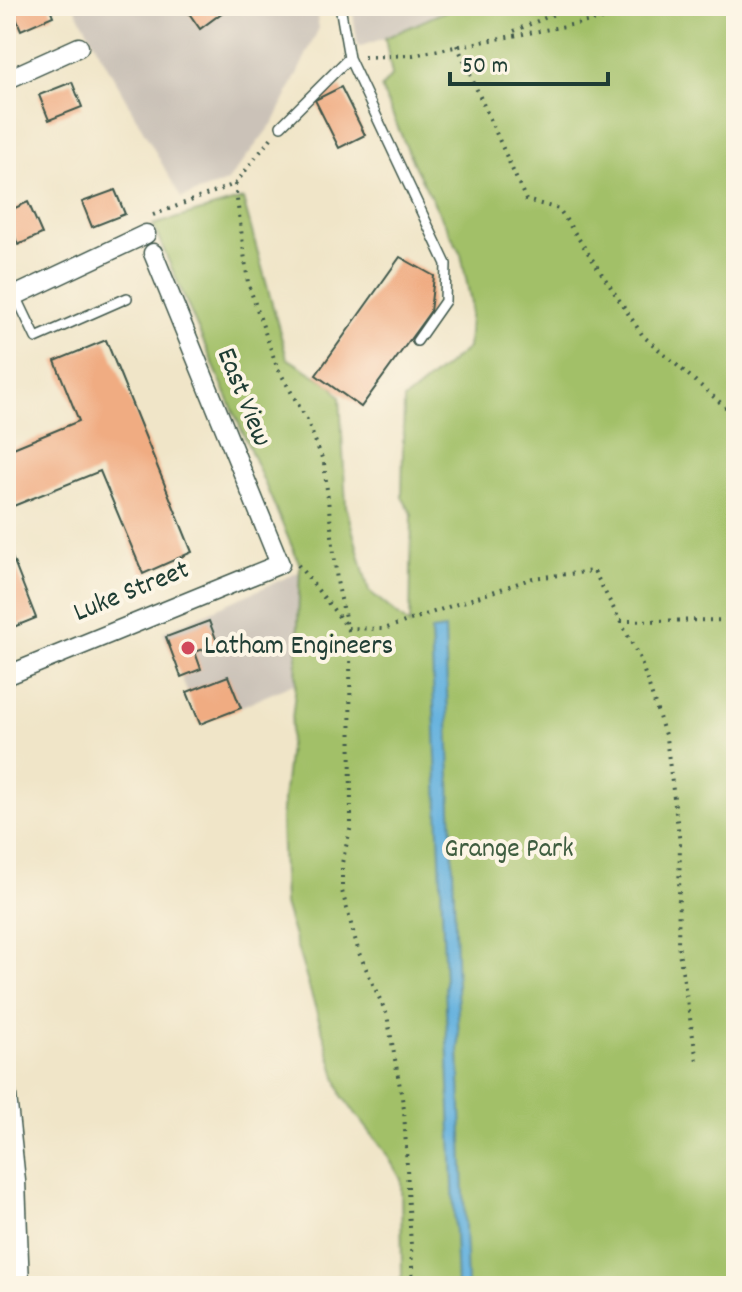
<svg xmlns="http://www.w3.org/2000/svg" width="742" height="1292" viewBox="0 0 742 1292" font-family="Dekko,sans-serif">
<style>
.industrial{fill:#cbc2b8}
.green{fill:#a2c067;stroke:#607e4e;stroke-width:2}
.water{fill:#64b1de;stroke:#427789;stroke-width:2}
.building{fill:#f0ac82}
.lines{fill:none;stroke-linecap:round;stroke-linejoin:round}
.service-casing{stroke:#3e564a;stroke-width:12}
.minor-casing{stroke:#3e564a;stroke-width:21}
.path{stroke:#3e564a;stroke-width:4;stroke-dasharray:2 6;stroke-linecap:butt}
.service{stroke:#fff;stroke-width:9}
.minor{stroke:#fff;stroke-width:18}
.poi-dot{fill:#d1495b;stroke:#fcf5e5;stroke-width:3}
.labels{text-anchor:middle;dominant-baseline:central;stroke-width:8;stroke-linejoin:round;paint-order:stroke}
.street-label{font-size:28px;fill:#1f3d34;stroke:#fcf5e5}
.poi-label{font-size:28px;fill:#1f3d34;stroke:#fcf5e5;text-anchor:start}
.park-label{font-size:28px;fill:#405e41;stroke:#fcf5e5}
</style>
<rect width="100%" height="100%" fill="#fcf5e5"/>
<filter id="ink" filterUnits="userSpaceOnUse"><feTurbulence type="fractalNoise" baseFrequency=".0125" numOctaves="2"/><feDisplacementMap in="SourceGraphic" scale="16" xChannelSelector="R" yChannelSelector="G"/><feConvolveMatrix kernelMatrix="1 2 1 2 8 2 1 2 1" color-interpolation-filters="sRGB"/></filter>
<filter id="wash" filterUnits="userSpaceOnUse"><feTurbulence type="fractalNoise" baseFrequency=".006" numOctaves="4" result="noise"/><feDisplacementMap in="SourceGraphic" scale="32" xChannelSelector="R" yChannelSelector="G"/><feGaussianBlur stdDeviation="1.8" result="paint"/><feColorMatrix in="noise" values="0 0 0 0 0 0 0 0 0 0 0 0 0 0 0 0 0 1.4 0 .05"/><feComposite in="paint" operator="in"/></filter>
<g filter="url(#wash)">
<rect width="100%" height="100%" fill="#f0e5c8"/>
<path class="industrial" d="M74,6H315L319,28L275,120L227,182L181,198Z
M352,6H457L409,30L358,47Z
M299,572L296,683L200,724L163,632Z"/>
<path class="green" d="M457,6H736V1286H395L402,1277L401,1179L384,1150L342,1096L284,904L281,819L296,683L300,565L153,225L243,199L287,358L331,385L340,397L346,506L369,591L410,625L412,514L402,497L404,400L468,348L471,303L461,254L415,167L381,88L392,75L385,38Z"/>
<path class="water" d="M445,629L467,1286H457L431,631Z"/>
<g id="blocks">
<path class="building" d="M11,6H49L53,16L21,30Z
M184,6H231L200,29Z
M72,82L82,107L49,120L39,95Z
M341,87L365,135L339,148L315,100Z
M115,190L125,214L92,227L82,202Z
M28,202L42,234L18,245L6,212Z
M400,257L434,276L430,312L361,407L316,375Z
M106,340L192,552L143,574L100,471L6,509V451L79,421L55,361Z
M6,542L36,618L6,630Z
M209,621L218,644L195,652L201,669L181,677L166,637Z
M228,676L241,708L200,724L187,692Z"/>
</g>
</g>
<g filter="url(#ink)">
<use href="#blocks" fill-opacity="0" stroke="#3e564a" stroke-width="2"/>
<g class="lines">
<g class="service-casing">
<path id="service" d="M340,6L349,58L446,264L445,301L417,341
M281,126L349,58
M16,296L36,338L127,298"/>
</g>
<g class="minor-casing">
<path id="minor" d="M6,80L79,47
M6,300L146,234
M6,676L280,564L153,253
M6,1086L16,1181L20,1286"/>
</g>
<path class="path" d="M514,31L573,6
M457,45L526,200L559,209L643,336L736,416
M364,57L413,55L670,6
M235,184L248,283L277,367L307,420L324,463L337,581L350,640L351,826L342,863V891L359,953L387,1015L404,1109L413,1286
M153,215L235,184L272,137
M298,565L348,628L384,629L533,578L594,571L640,659L666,738L680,843L678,945L697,1061
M621,621L736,620"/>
<use href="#service" class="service"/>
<use href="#minor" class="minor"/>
</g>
</g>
<circle class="poi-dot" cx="188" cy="648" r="8"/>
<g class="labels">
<g class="street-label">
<text transform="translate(242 398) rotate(68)">East View</text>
<text transform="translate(132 593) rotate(-22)">Luke Street</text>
</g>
<g class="poi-label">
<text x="204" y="648">Latham Engineers</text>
</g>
<g class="park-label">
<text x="509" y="851">Grange Park</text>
</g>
</g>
<rect width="742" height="1292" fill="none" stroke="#fcf5e5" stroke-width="32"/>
<path d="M450 72v12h158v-12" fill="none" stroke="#1f3d34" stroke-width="4"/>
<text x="462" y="72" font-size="24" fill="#1f3d34" stroke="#fcf5e5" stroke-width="6" paint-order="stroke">50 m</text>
</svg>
